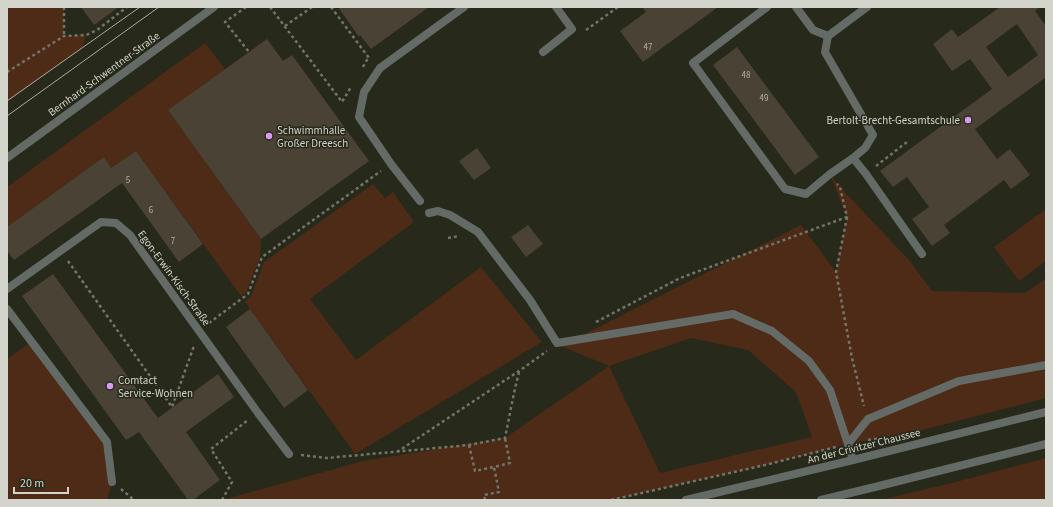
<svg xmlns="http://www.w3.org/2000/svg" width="1053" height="507" viewBox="0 0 1053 507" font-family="'Source Sans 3',sans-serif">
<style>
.green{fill:#4d2b16;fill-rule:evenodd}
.building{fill:#4a4234;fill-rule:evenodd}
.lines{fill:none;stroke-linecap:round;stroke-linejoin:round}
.path{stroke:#737569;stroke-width:2.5;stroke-dasharray:3 3;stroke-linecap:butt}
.service{stroke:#646a65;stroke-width:8}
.minor{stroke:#646a65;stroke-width:8}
.tertiary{stroke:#646a65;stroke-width:8}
.tram{stroke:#a9aba1;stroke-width:1}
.poi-dot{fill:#d89bf8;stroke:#27291b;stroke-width:1.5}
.labels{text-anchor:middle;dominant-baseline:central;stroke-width:3;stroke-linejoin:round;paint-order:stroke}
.number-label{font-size:9px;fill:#b1b0a6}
.street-label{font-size:11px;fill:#d3d5cc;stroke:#27291b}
.poi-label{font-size:11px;fill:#d3d5cc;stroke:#27291b;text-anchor:start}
</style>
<rect width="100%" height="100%" fill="#27291b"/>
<path class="green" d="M7,7H64V36L86,35L82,48L7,102Z
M205,43L225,69L169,110L261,239L260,257L246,293L241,296L136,151L111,168L104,158L7,227V187Z
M830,174L840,187L909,260L932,291L1025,293L1046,279V398L915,432L848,444L765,465L611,500H222L363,461L505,438L609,366L561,346L801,225L836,272L847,217ZM691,338L748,350L796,392L812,437L660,473L609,366Z
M373,184L385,198L393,192L414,222L310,299L356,360L481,267L542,342L355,454L245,302L251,296L264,262Z
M1046,209V261L1019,281L994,247Z
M31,342L107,442L112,482L107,500H7V359Z
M1046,458V500H881L959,481Z"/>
<path class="building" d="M81,7H119L94,25Z
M338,7H429L371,49L360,35L359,37Z
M642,7H718L643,62L620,31L646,12Z
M1000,7H1040L1035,11L1046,26V77L975,129L997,159L1010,149L1030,175L1011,189L1004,180L944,225L950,233L932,246L912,219L929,207L907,177L893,187L880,171L992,89L970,59L952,71L933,44L952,29L958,37ZM1017,24L1038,55L1008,77L986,47Z
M267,39L283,61L292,55L369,161L261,239L168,110Z
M737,47L819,157L795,175L713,65Z
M477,148L491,168L474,180L459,161Z
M136,151L203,244L179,262L122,183L14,260L7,251V227L104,157L111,168Z
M528,225L543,244L526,257L511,237Z
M53,274L158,418L218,374L234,397L186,432L220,480L193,500H188L139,432L126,440L22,296Z
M250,309L308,390L284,408L226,327Z"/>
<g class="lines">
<path class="path" d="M64,7V36
M246,7L225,22L249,52
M270,7L342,102L351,87
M331,7L369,58
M285,26L312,7
M586,30L618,7
M363,67L368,58
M7,72L64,36L86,35L97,30L127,7
M876,166L907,142
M847,217L836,272L852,358L864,406
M448,238L459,236
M68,261L172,407L194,346
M596,322L680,278L847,217L840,187L837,184
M209,323L248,294L262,257L381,171
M868,440L881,438
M469,445L475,471L494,467
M397,452L519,371L547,351
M301,455L327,458L469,445L505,438L514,393L519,372
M121,489L134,500
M222,500L232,482L211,449L248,420
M485,500L484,495L499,492L494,467L510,463L505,438
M611,500L765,465L836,447"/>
<path class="service" d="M767,7L693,63L785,189L806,194L830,174L853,158L865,148L873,135L825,52L828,36
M543,52L572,29L556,7
M853,158L866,174L922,254
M420,201L391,164L359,117L364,92L380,68L464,7
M429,213L438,211L450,215L478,232L530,300L557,343L733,314L772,331L809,361L830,390L848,444L853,460
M848,444L868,419L959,381L1046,365"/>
<path class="minor" d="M796,7L813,30L828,36L867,7
M7,158L214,7
M7,289L101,222L116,223L130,235L258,413L289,454
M7,309L107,442L112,482"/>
<path class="tertiary" d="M686,500L853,460L1046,412
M821,500L875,487L1046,444"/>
<path class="tram" d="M7,101L140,7
M7,116L159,7"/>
</g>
<g class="poi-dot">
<circle cx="968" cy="120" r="4"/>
<circle cx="269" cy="136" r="4"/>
<circle cx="110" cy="386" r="4"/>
</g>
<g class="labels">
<g class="number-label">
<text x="648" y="47">47</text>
<text x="746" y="75">48</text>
<text x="764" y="98">49</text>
<text x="128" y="180">5</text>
<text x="151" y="210">6</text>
<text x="173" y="241">7</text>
</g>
<g class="street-label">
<text transform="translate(104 74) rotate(-36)">Bernhard-Schwentner-Straße</text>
<text transform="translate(174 278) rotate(54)">Egon-Erwin-Kisch-Straße</text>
<text transform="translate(864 446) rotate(-14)">An der Crivitzer Chaussee</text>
</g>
<g class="poi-label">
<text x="960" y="120" text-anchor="end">Bertolt-Brecht-Gesamtschule</text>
<text x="277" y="130">Schwimmhalle<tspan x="277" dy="13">Großer Dreesch</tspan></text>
<text x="118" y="380">Comtact<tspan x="118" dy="13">Service-Wohnen</tspan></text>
</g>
</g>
<rect width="1053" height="507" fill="none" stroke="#d3d5cc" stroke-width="16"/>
<path d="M14 487v6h54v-6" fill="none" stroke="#d3d5cc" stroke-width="2"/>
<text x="20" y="487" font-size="12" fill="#d3d5cc" stroke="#27291b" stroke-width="3" paint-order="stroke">20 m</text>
</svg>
